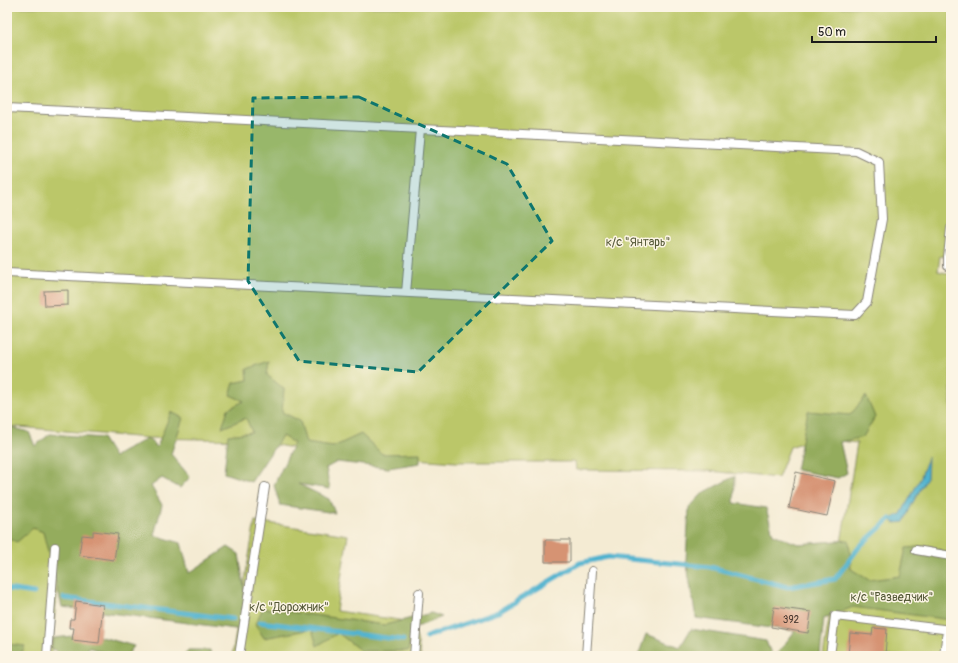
<svg xmlns="http://www.w3.org/2000/svg" width="958" height="663" viewBox="0 0 958 663" font-family="Pangolin,sans-serif">
<style>
.green{fill:#bbc769;stroke:#6c7242}
.forest{fill:#94ac5d;stroke:#58643c}
.water{fill:#50b2cf;stroke:#366776}
.lines{fill:none;stroke-linecap:round;stroke-linejoin:round}
.stream{stroke:#50b2cf;stroke-width:5}
.building{fill:#d69373}
.lane-casing{stroke:#888478;stroke-width:10}
.lane{stroke:#fff;stroke-width:8}
.marked{fill:#0f766e;fill-opacity:0.2;stroke:#0f766e;stroke-width:3;stroke-dasharray:8 5;stroke-linejoin:round}
.labels{text-anchor:middle;dominant-baseline:central;stroke-width:3;stroke-linejoin:round;paint-order:stroke}
.number-label{font-size:10px;fill:#4a3a32}
.park-label{font-size:12px;fill:#545837;stroke:#fcf5e5}
</style>
<rect width="100%" height="100%" fill="#fcf5e5"/>
<filter id="ink" filterUnits="userSpaceOnUse"><feTurbulence type="fractalNoise" baseFrequency=".025" numOctaves="2"/><feDisplacementMap in="SourceGraphic" scale="8" xChannelSelector="R" yChannelSelector="G"/><feConvolveMatrix kernelMatrix="1 2 1 2 8 2 1 2 1" color-interpolation-filters="sRGB"/></filter>
<filter id="wash" filterUnits="userSpaceOnUse"><feTurbulence type="fractalNoise" baseFrequency=".012" numOctaves="4" result="noise"/><feDisplacementMap in="SourceGraphic" scale="16" xChannelSelector="R" yChannelSelector="G"/><feGaussianBlur stdDeviation="0.9" result="paint"/><feColorMatrix in="noise" values="0 0 0 0 0 0 0 0 0 0 0 0 0 0 0 0 0 1.4 0 .05"/><feComposite in="paint" operator="in"/></filter>
<g filter="url(#wash)">
<rect width="100%" height="100%" fill="#f4ebd3"/>
<path class="green" d="M7,7H951V258L940,256L938,271L951,274V656H823L857,443L816,438L790,447L778,478L709,471L576,470L575,462H456L308,451L251,440L147,438L7,426Z
M255,521L348,535L336,611L413,622L421,656H232Z
M63,528L51,656H7V529Z"/>
<path class="forest" d="M269,361L267,375L284,389L282,412L300,421L306,443L333,447L361,434L382,454L420,453V463L388,468L337,462L326,468L330,489L298,484L329,499L335,513L280,505L274,485L294,443L282,436L251,482L224,473L228,435L252,432L246,418L222,428L228,409L244,401L230,395L234,383L248,380L247,369Z
M866,396L875,417L863,437L840,442L847,473L838,478L796,470L808,411L850,415Z
M171,412L183,418L171,454L190,477L180,488L162,478L151,486L162,505L154,535L181,543L189,573L228,547L239,554L248,613L243,630L62,607L43,532L33,528L17,542L7,538V426L29,432L35,446L50,434L102,438L114,457L147,438L157,447Z
M735,476L734,503L766,508L773,534L798,544L849,540L851,569L869,580L900,576L906,548L929,546L951,554V620L853,607L824,618L820,656H775L795,631L696,618L686,560L689,508L703,493Z
M263,608L385,625L431,613L442,617L412,629L408,651H361L338,633L317,646L312,629L264,638L255,624Z
M691,629L766,641L772,656H638L646,634L680,647Z
M91,634L134,646L127,656H112L88,647L89,656H63L51,648L54,638Z
M7,644L25,646L20,656L7,654Z
M188,650H210L211,656H183Z"/>
<path class="water" d="M928,457L927,478L912,504L904,522L895,523L890,519L901,514L920,479Z"/>
<g class="lines">
<path class="stream" d="M7,589L34,593
M64,598L233,619
M260,622L403,640
M426,637L498,612L580,563L608,557L710,567L788,587L835,579L860,546L890,519"/>
</g>
<g id="blocks">
<path class="building" d="M68,290V305L45,306L44,291Z
M796,472L835,481L827,516L789,508Z
M93,531L118,534L114,560L79,555L82,535L93,536Z
M545,540H570V562H545Z
M76,601L103,605L99,643L72,640L74,628H69L70,619H74Z
M774,607L811,612L808,633L771,627Z
M873,628L887,629L885,656H848L850,633L872,635Z"/>
</g>
</g>
<g filter="url(#ink)">
<use href="#blocks" fill-opacity="0" stroke="#888478" stroke-width="1"/>
<g class="lines">
<g class="lane-casing">
<path id="lane" d="M7,108L856,151L879,162L882,219L867,302L855,315L7,273
M951,228L948,257V266L951,267
M406,293L420,129
M916,550L951,556
M47,656L55,547
M239,656L265,487
M414,656L419,593
M586,656L592,571
M830,656L835,616L951,630
M944,656L947,630"/>
</g>
<use href="#lane" class="lane"/>
</g>
</g>
<path class="marked" d="M359,97L507,164L552,241L418,372L299,361L248,281L253,98Z"/>
<g class="labels">
<g class="number-label">
<text x="791" y="620">392</text>
</g>
<g class="park-label">
<text x="638" y="242">к/с "Янтарь"</text>
<text x="892" y="597">к/с "Разведчик"</text>
<text x="289" y="607">к/с "Дорожник"</text>
</g>
</g>
<rect width="958" height="663" fill="none" stroke="#fcf5e5" stroke-width="24"/>
<path d="M812 36v6h124v-6" fill="none" stroke="#1c1c1c" stroke-width="2"/>
<text x="818" y="36" font-size="12" fill="#1c1c1c" stroke="#fcf5e5" stroke-width="3" paint-order="stroke">50 m</text>
</svg>
